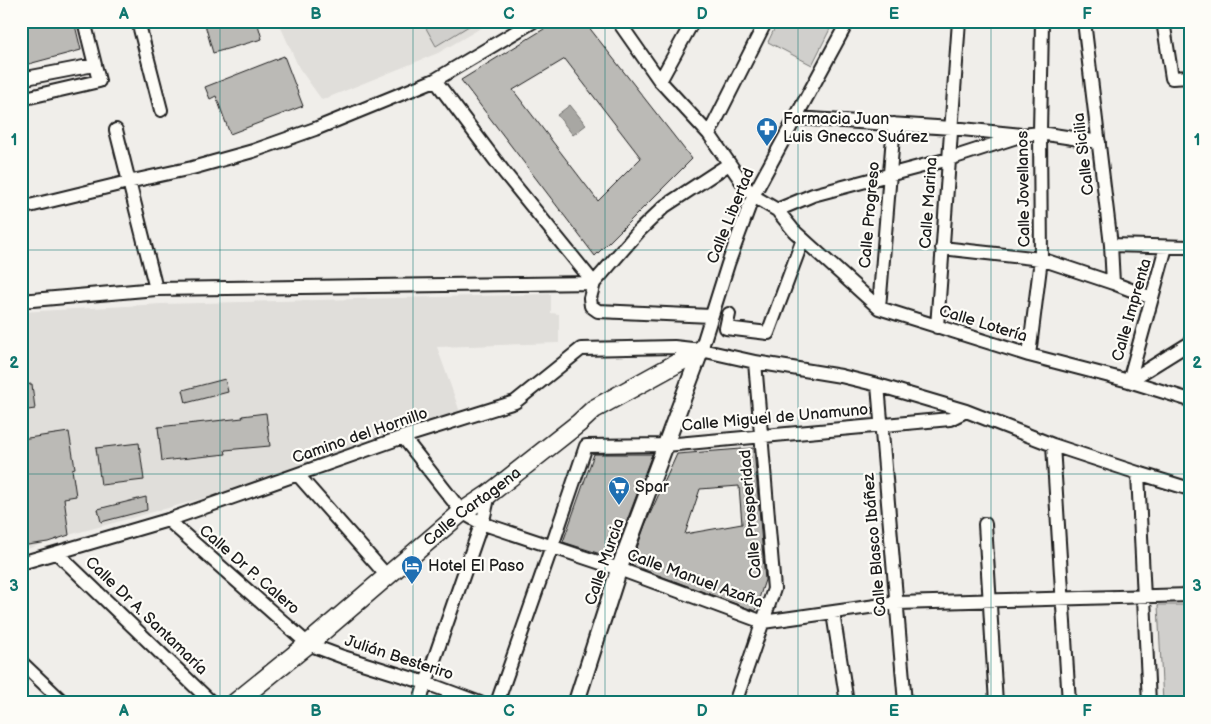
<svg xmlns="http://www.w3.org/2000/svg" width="1211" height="724" viewBox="0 0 1211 724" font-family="'Balsamiq Sans',sans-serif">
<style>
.built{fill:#e0deda}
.green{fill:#d0cfcc;stroke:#767674}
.water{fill:#a8a7a3;stroke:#706f6d}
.building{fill:#bbbab6;stroke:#1c1c1c;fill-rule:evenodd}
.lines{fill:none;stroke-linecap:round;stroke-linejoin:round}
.minor-casing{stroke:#1c1c1c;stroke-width:16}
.tertiary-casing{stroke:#1c1c1c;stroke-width:19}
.secondary-casing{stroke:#1c1c1c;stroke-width:21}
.minor{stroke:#fdfcf7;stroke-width:12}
.tertiary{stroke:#fdfcf7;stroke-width:15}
.secondary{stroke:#fdfcf7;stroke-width:18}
.grid{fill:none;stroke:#0f766e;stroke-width:1;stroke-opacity:0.55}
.labels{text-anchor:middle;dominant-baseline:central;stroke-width:4.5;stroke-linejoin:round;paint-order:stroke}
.poi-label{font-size:16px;fill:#1c1c1c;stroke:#fdfcf7;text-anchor:start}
.street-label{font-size:16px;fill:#1c1c1c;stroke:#fdfcf7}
.neatline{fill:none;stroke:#0f766e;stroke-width:2}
.grid-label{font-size:16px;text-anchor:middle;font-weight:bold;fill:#0f766e}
</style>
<rect width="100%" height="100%" fill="#f0eeea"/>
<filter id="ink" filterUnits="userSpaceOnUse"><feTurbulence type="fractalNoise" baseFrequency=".02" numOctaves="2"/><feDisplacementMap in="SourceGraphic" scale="10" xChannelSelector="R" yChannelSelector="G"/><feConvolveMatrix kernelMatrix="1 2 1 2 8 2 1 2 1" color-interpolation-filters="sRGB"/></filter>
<g filter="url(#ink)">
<path class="built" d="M278,21H493L438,53L322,100L299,68Z
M551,294V313L559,314V343L437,347L461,415L234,490L69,535L21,551V312L161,304Z"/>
<path class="green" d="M422,21H477L436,46Z
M778,21H832L833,23L812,65L768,42Z
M1158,605H1190V703H1163Z"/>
<path class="water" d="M570,105L586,125L573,135L557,115Z"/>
<path class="building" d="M21,21H74L81,50L21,66Z
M204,21H257L262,39L213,53Z
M557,21H584L692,159L595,256L461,80ZM565,59L641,158L598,201L513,90Z
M284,56L303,106L230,134L216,96L210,99L205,87Z
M225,379L228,392L186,403L183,390Z
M32,384L35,409L21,411V385Z
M266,413L270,446L225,450L226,454L162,461L158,427L243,418L242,416Z
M69,432L75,468L72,469L76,496L64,498L69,535L48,542L21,546V439Z
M139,443L144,480L101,485L96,448Z
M754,448L765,580L755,611L631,565L645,525L677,454ZM739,486L742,524L685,534L700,489Z
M594,454H652L613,558L563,542Z
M146,497L147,510L101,522L98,509Z"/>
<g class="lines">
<g class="minor-casing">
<path id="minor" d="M138,21L161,110
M618,21L660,81L709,134L742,182L753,196L777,210L794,231L879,308L1029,355L1129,381L1190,400
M1084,21L1111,245L1113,283
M1163,21L1172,78L1190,77
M21,79L94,65
M435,80L504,172L594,283
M660,81L693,21
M21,99L99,81L84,21
M796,118L952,128L1022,135L1040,133L1099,142
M116,130L156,289
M709,134L766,21
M21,208L128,182L192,168L253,151L315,129L435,80L534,21
M777,210L813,195L949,159L1017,137
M1111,245L1190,247
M942,248L1041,259L1113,283L1152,298
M21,301L156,289L594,283
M879,308L894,124
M729,314L726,328L768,333L803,239
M711,316L598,311L591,306L590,298L594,283L639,231L665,206L729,164
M937,327L959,21
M701,350L728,264L753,196L848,21
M1029,355L1041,259L1040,133L1042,21
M1129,381L1166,247
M1129,381L1190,343
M878,385L905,703
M403,437L462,512L481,523L619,569L763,622L897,603L1190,595
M1053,445L1069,703
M586,446L666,445L950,419L966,411
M298,475L387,576
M168,520L308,644L343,657L426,683L480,703
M985,524L996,703
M57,553L212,703
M21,563L168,520L403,437L515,402L581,349L674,347L701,350L755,362L841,376L878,385L966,411L1053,445L1138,473
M833,613L847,703
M21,662L64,703
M419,703L484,516L489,494
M497,703L552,546L586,446
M735,703L774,589L755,362
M1149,703L1138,473L1190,489"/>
</g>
<g class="tertiary-casing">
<path id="tertiary" d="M576,703L619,569L701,350"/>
</g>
<g class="secondary-casing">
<g id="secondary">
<path id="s1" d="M235,703L308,644L462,512L489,494L579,423L594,409L701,350"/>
</g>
</g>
<use href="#minor" class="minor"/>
<use href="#tertiary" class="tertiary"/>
<use href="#secondary" class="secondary"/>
</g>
</g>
<path class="grid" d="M220,21V703M413,21V703M605,21V703M798,21V703M991,21V703M21,250H1190M21,474H1190"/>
<defs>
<g id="pharmacy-pin" transform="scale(1.125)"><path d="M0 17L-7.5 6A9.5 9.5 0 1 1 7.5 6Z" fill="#1f6fb2" stroke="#fdfcf7"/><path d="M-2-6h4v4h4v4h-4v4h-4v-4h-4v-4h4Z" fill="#fff"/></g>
<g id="supermarket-pin" transform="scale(1.125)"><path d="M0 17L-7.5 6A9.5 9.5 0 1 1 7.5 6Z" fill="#1f6fb2" stroke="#fdfcf7"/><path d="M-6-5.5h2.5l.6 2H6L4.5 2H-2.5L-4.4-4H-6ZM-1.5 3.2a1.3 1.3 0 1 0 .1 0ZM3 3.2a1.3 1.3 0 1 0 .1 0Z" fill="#fff"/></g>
<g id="hotel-pin" transform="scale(1.125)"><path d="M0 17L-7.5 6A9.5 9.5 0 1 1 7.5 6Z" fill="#1f6fb2" stroke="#fdfcf7"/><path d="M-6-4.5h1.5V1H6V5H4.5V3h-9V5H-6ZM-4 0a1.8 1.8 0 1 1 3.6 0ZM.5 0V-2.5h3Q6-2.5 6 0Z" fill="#fff"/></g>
</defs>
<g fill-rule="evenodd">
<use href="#pharmacy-pin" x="767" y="128"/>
<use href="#supermarket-pin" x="619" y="487"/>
<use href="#hotel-pin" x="412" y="566"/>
</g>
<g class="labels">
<g class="poi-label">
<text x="783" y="119">Farmacia Juan<tspan x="783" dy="18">Luis Gnecco Suárez</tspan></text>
<text x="635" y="487">Spar</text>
<text x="428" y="566">Hotel El Paso</text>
</g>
<g class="street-label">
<text transform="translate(1084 154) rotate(-97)">Calle Sicilia</text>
<text transform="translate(1024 189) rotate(-91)">Calle Jovellanos</text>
<text transform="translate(929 203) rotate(-86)">Calle Marina</text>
<text transform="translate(870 215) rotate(-85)">Calle Progreso</text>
<text transform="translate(731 216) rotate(-68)">Calle Libertad</text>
<text transform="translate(1132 310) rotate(-74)">Calle Imprenta</text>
<text transform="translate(983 324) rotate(17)">Calle Lotería</text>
<text transform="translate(775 418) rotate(-5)">Calle Miguel de Unamuno</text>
<text transform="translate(360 436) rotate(-19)">Camino del Hornillo</text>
<text stroke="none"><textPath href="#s1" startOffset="308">Calle Cartagena</textPath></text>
<text transform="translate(751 514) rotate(-95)">Calle Prosperidad</text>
<text transform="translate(875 545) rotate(-95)">Calle Blasco Ibáñez</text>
<text transform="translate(605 562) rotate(-71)">Calle Murcia</text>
<text transform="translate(249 570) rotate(41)">Calle Dr P. Calero</text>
<text transform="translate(695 579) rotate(20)">Calle Manuel Azaña</text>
<text transform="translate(146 616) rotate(44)">Calle Dr A. Santamaría</text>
<text transform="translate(399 658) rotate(18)">Julián Besteriro</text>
</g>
</g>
<rect width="1211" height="724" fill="none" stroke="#fdfcf7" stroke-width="55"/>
<rect x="28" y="28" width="1156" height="668" class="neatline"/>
<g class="grid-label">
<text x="124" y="19">A</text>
<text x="316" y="19">B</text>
<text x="509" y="19">C</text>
<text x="702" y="19">D</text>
<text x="894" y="19">E</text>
<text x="1087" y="19">F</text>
<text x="14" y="145">1</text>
<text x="1197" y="145">1</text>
<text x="14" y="368">2</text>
<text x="1197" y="368">2</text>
<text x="14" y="591">3</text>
<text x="1197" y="591">3</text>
<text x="124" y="716">A</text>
<text x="316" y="716">B</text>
<text x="509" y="716">C</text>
<text x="702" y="716">D</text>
<text x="894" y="716">E</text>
<text x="1087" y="716">F</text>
</g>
</svg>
